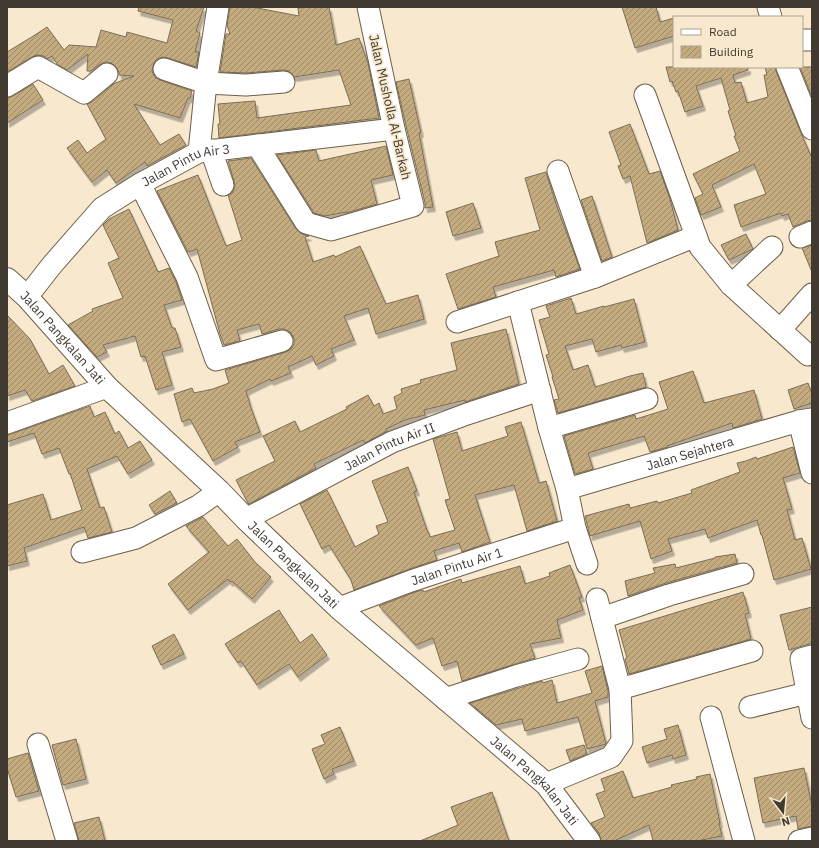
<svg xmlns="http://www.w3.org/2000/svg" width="819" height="848" viewBox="0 0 819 848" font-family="'IBM Plex Sans',sans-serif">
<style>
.building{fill:url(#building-hatch);stroke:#7b6e56;filter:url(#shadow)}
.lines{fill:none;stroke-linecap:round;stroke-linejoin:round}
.minor-casing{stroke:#6d604a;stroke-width:23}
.major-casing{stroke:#6d604a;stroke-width:24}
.minor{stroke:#fff;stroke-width:21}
.major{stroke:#fff;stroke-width:22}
.labels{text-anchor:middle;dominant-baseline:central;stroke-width:3.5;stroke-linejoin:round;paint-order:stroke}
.street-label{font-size:13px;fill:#403a30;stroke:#f7e8ce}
</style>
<defs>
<pattern id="building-hatch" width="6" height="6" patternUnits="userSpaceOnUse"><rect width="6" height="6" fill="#c4ab7f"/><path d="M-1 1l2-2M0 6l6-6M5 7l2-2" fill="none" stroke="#a18c68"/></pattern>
<filter id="shadow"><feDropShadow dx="2.5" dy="4.5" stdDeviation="0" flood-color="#0004"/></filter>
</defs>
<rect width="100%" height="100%" fill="#f7e8ce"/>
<path class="building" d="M139,7H204L196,31L200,33L195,52H199L196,67L168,58L162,57L156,60L153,66L152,72L155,77L160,80L192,91L190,98H188L180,118L134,104L160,145L179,134L186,145L147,166L145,162L116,183L107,170L92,182L67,148L78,140L87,153L106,139L87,104L92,102L113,84L134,76L119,75V72L116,67L111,63L105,62L99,65L91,71H87L88,54L67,70L58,65L52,56L47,59L44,56L37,55L32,57L7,72V52L35,35L47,27L64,50L69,45L96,47L101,30L126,37L127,32L167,43L173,20L138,11Z
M230,7H252L299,16L298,8L308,7H329L336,45L359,38L368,63L379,118L219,138L218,124H220L218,104L255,101L257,118L351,105L339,70L294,77L289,71L283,70L246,73L220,72L226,34H230L227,25Z
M622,7H656L660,22L674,18V36L635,48Z
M666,67H748V70L733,75L735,83L741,82L747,103L768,97L764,75H767L765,67H775L776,71L801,133L812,158V220L807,221L793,227L788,214L782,216L781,213L741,227L734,205L766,194L754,164L712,185L721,207L701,215L695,198L703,194L693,174L740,151L734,136H736L728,111L730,110L721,78L696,86L703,106L685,112L678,91L676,92L672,81L670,82Z
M800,67H812V97Z
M409,79L421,133H419L433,207L425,208V203L406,126L396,82Z
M33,84L43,100L7,123V98L13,96Z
M630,124L649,174L660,171L670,199L678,230L647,243L630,176L623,179L618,166L621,165L609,132Z
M386,146L393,175L371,180L377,204L346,213V212L325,216L314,213L277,155L316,150L319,161Z
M251,158L296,229L302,234L309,236L305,237L313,262L334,255L335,257L360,246L386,304L418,295L424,319L376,334L368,308L344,316L354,340L331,349L334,356L316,365L312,356L288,367L291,373L271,381L270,379L246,391L251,408L260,432L235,442L238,447L213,461L190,419L182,422L174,394L192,388L194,393L213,389L229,383L225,370L286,352L291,349L294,344V338L290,332L284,329H279L262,334L259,324L237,330L240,341L224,345L220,334L197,249L188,252L157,191L198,175L226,246L242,240L228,195L232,193L235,187L234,181L228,161Z
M546,172L557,207L580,269L556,277L554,270L493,287L496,297L458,309L446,274L499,256L495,242L540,230L525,178Z
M592,196L612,257L602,261L581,200Z
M473,203L481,228L453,236L446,212Z
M129,209L158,272L169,268L176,282L182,300L164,305L172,328H175L181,347L162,352L172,385L156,390L145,356L141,357L135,336L103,345L107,352L97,357L68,325L93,311L92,309L123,298L108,263L119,258L103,225L109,219Z
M746,234L753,249L729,260L721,245Z
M812,245V272L802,248Z
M571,298L576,314L604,306V307L634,299L645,342L622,348L621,345L596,352L592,339L565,346L573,370L588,365L595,387L630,376L643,373L646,387L558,413L554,400L559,399L552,377H553L546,355L549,354L539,320L550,317L546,306Z
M7,315L30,339L49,374L63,365L75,386L32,401L25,390L7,396Z
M506,329L519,384L465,402V400L424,410L425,415L405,420L386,429L387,431L365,443L363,440L314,464L316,468L249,504L248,503L236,480L275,461L263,436L295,421L300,432L347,409L346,407L368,395L374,406L379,403L383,414L397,409L394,397L402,393L401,389L421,383L420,380L457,370L451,343Z
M693,371L704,403L754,390L762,419L733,428L732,423L667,446L668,447L650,452L644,436L588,453L593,469L575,474L564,436L635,415L636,419L668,409L659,382Z
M808,383L812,394V403L794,409L788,390Z
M90,406L94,417L105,412L115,434L119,431L128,448L140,441L152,460L128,474L117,456L87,469L100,508L104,507L112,532L88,538L84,527L24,548L27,561L7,566V505L43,494L51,520L82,510L70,473L69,474L59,448L42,454L34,433L7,442V435L11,434Z
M521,422L539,483L546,481L557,521L527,531L514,485L475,495L490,542L462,552L459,543L434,551L437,560L415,567L354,590L351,580L329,545L322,549L300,504L327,490L355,547L379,534L376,526L388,522L372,481L408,467L417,491L414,492L428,533H429L430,537L455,530L445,500L450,499L433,439L457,432L462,451L508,436L505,427Z
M793,447L800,473L783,478L792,509L787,510L795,540L802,538L811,569L774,580L762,535H761L757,520L708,538L705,529L668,539L672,551L651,559L640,521L590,536L585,516L629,504L630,508L657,501L658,503L692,493L691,490L740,472L737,463L746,461L756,457L757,459Z
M170,491L177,503L155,514L149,505Z
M203,517L228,546L237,539L255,562L271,577L252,599L232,581L230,582L228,579L188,610L168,584L209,552L186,526Z
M735,554L737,563L666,583L628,596L625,581L655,573L653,568L675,564L676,568L715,558V557Z
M570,565L582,597L579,598L583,610L557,620L561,638L530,644L535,658L512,665L462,681L457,661L442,666L433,638L416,645L379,606L415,592L423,590L424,592L461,579L462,583L520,566L525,584L550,576L549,573Z
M743,592L749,613L745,614L751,639L629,674L625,659L627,658L619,630Z
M812,607V644H809L789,650L780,615Z
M279,610L300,643L312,634L327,655L298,677L289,664L257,685L241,661L238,663L225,644Z
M174,634L184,654L161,665L152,646Z
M602,666L608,691V697L595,701L606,744L587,749L578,717L525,731L522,719L496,725L470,703L519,688L542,681L543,683L552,680L557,703L592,693L585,671Z
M678,725L686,755L673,759L672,755L647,763L642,747L667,739L664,729Z
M340,727L354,761L332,769L334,774L324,779L312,749L325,744L321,735Z
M76,739L86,779L63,785L52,745Z
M584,745L587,754L570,761L566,750Z
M28,753L39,791L16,797L7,768V759Z
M804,768L812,806V826L798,829L796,816L763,823L754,778Z
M623,771L633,798L672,787L671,785L697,779L696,777L710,774L720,823H719L722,836L697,841H653L649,825L614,841H601L599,833L591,823L605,817L596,794L605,791L601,779Z
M492,792L509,841H420L458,825L451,807Z
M99,817L105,841H79L74,823Z"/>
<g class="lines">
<g class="minor-casing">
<g id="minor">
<path d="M768,7L771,17"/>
<path d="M802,40H812"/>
<path d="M787,67L812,129"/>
<path d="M164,69L206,83L246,85L284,82"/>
<path d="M7,86L38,67L84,93L107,74"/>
<path d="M645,95L700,247L731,285L808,355"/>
<path d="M257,145L306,223L331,230L413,206L394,129L368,7"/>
<path d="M211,150L223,185"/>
<path d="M199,152L206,83L218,7"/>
<path d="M558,171L595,277"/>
<path d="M140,184L187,277L216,360L282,341"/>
<path d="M800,237L812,232"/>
<path d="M731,285L772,247"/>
<path id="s1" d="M27,297L52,265L102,208L140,184L199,152L394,129"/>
<path d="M518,302L549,428L567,489L575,528L587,564"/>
<path d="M457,322L595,277L696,236"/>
<path d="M780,330L812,294"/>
<path d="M799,421L812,473"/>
<path d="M7,423L107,387"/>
<path d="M549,428L647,399"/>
<path id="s2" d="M567,489L799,421L812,419"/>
<path id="s3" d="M246,519L392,442L467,414L540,390"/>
<path d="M82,552L136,538L198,506L219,491"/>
<path id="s4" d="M339,608L411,581L478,559L575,528"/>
<path d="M602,618L669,595L743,574"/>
<path d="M812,656L801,659L812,718"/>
<path d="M620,689L752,651"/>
<path d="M445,699L516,676L578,659"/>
<path d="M750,707L807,693"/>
<path d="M711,717L744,841"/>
<path d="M38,744L67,841"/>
<path d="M546,784L611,757L622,741L620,689L597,599"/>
<path d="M799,841L812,838"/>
</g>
</g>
<g class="major-casing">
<g id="major">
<path id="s5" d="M7,279L27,297L107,387L219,491L246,519L339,608L546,784L589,841"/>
</g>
</g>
<use href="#minor" class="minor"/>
<use href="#major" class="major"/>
</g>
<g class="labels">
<g class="street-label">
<text transform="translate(390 107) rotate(77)">Jalan Musholla Al-Barkah</text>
<text stroke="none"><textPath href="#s1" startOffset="212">Jalan Pintu Air 3</textPath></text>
<text stroke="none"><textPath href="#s5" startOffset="81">Jalan Pangkalan Jati</textPath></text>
<text stroke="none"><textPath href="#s3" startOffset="161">Jalan Pintu Air II</textPath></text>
<text stroke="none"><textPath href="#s2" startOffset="128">Jalan Sejahtera</textPath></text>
<text stroke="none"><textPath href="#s5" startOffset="405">Jalan Pangkalan Jati</textPath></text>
<text stroke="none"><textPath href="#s4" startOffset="125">Jalan Pintu Air 1</textPath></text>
<text stroke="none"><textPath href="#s5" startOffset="729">Jalan Pangkalan Jati</textPath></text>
</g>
</g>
<rect width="819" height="848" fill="none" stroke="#403a30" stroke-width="16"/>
<rect x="673" y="16" width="130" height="52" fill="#f7e8ce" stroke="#aea28f"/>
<rect x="681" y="29" width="20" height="6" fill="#ffffff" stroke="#aea28f"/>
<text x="709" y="36" font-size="12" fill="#403a30">Road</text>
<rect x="681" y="46" width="20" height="12" fill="url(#building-hatch)" stroke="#aea28f"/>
<text x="709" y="56" font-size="12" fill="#403a30">Building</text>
<g transform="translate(783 812) rotate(164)" stroke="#f7e8ce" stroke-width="3" paint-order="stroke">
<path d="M0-3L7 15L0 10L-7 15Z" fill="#403a30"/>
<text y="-6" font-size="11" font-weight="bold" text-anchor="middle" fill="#403a30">N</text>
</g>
</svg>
